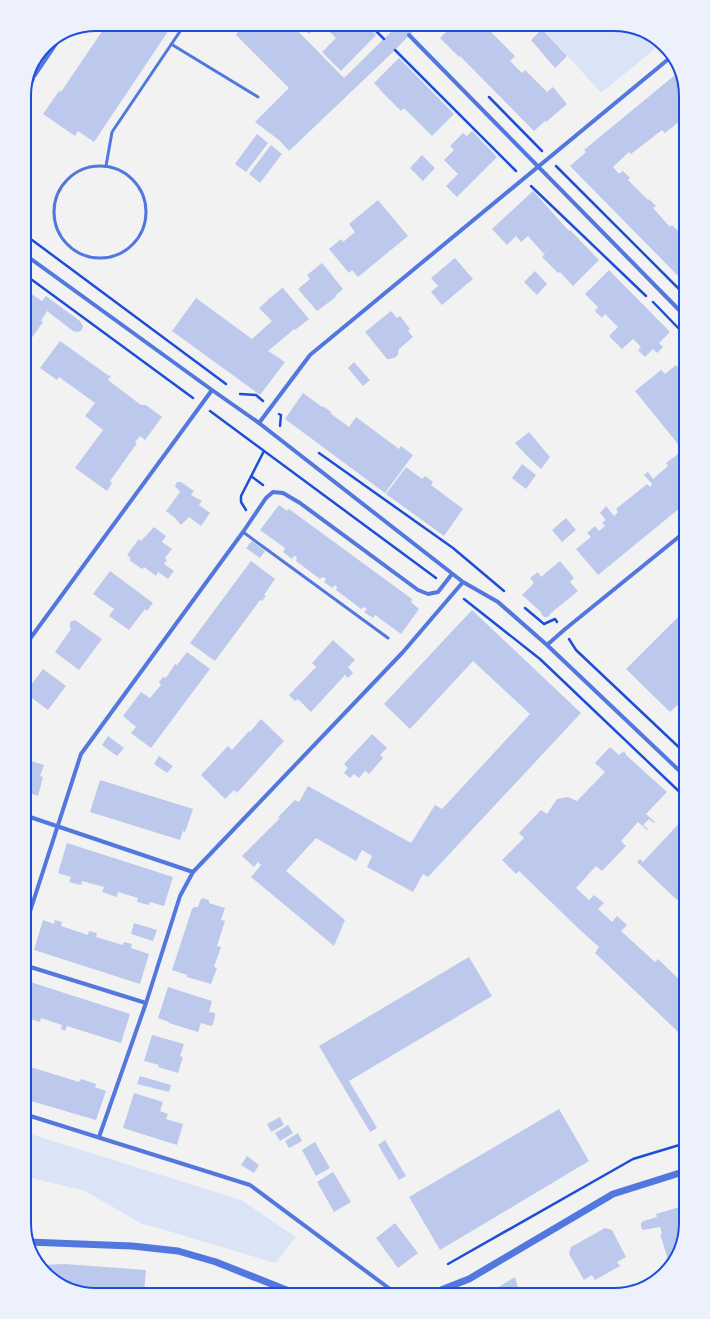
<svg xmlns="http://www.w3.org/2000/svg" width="710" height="1319" viewBox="0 0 710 1319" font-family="Raleway,sans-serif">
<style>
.green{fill:#dbe4f7}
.building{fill:#bdc9ec}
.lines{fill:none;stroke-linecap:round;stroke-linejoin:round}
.path{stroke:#1d4ed8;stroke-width:2.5}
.service{stroke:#5277de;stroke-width:3}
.minor{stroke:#5277de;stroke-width:4}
.tertiary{stroke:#5277de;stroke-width:7}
.rim{fill:none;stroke:#1d4ed8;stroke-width:2}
</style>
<rect width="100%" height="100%" fill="#f2f2f2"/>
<path class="green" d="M539,24H619L654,36L661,44L601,93Z
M24,1132L241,1200L296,1237L275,1263L155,1227L142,1224L85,1191L24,1176Z"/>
<path class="building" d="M107,24H173L94,142L78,131L75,136L43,114L59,91L61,92Z
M242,24H291L344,78L399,24H420L393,52L289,151L279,140L255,122L289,88L236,35Z
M303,24H319L309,34L301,26Z
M322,24H365L376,35L341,71L322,52L336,38Z
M454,24H489L491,26L488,29L515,56L510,61L522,73L525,70L547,92L553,87L567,104L546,122L545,121L534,131L460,56L459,57L440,38Z
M542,29L567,56L555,68L531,40Z
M399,58L454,114L432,136L404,108L401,111L379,89H380L374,83Z
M681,70L686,96V111L684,112L685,114L684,116L685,117L665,133L662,130L631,154L629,152L613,167L619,174L623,171L630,178L628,180L648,200L649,199L656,206L653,208L670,227L672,225L686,239V284L570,166L586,152L584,150Z
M472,131L497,157L457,197L446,186L458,174L444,160L454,150L450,146L463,133L467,136Z
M257,134L268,143L246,172L235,164Z
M271,145L282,154L260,183L249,174Z
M422,155L435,168L423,181L410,168Z
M533,191L569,231L570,230L599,260L573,286L560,272L558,273L542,257L550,248L544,254L528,236L521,242L516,236L507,245L492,229Z
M378,200L408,236L358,277L352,270L349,273L329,249L341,239L343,242L355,232L349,224Z
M455,258L473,279L442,305L431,292L438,286L431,278Z
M322,263L343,289L335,296L336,297L317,311L298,289L310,279L307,275Z
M609,270L670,332L659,343L663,347L657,353L653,349L645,357L638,350L641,347L633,339L622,349L609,336L618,327L605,314L602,318L595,311L598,307L585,294Z
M535,271L547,284L537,295L524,282Z
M282,287L309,319L295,330L294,329L286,336L268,351L285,362L260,395L172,331L196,298L252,339L272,321L259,308L269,299L268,298H270L281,289Z
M30,293L42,301L46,296L80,321L83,326L82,330L78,332L73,331L47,311L41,321L43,322L28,343L24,340V318L27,314L24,311V301Z
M391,311L397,318L400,316L410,329L408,331L413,337L399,349L398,354L396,357L390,359H387L365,332Z
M60,341L109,376V375L111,376L108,380L141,405H146L162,417L145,440L140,436L135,442L137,443L110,481L112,483L107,491L75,468L103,430L85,416L95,403L59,377L57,380L40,368Z
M354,362L370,380L363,386L348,368Z
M676,365L686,377V454L635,391L661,370L665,374Z
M303,393L322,407L323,406L331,412L330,413L349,427L356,417L399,449L401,446L413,455L385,493L285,419Z
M529,432L550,457L541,469L527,456L515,443Z
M682,451L686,455V503L598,575L576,549L591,537L587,533L595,526L599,531L605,526L602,523L606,520L600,513L606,506L614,516L618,512L616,509L647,484L650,487L652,484L644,475L648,472L653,479L668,466L666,463Z
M522,464L536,475L526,489L512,478Z
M406,467L422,479L425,476L433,482L431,485L463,509L444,536L386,494Z
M177,482H181L194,491L191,495L202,501L199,505L210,513L201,526L189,517L181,525L175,518L166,511L180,492L175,486Z
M279,505L287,511L289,509L412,599L411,602L419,609L401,634L375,615L373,618L364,612L367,609L364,607L361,609L348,599L336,590L337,587L335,585L332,588L324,582L326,579L323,577L320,579L296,561L297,557L294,556L292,559L283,552L285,548L260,530Z
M566,518L576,530L562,542L552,530Z
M154,527L166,536L162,542L172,549L165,558L167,560L164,564L174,571L168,579L158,572L156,576L144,567L142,569L129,560L131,558L127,555L139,539L141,541Z
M252,541L265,551L260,558L246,548Z
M251,561L275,579L264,595L266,596L262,601L260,600L215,661L190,643Z
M560,561L574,578L570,582L578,591L551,613L548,617H544L541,614L542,613L522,595L534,583L530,578L538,572L541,577Z
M110,571L153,603L147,611L145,609L129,630L109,616L114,609L93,594Z
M686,609V697L670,712L626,669Z
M472,610L581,713L428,877L423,874L413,892L367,867L372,856L362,850L356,861L316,838L286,871L345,920L334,946L251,877L261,865L258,862L254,867L242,856L280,818L278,817L295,800L299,802L308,786L411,843L435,805L442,809L530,714L473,661L410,729L384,704Z
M75,620L102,639L79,670L55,652L71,629L70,627V622Z
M333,640L355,660L348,667L353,673L348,678L345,675L311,712L298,699L295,701L289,695L316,667L312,663Z
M187,652L210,669L151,748L131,733L136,727L123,716L141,692L150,698L161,685L159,682L163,677L166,678L175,664L177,665Z
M43,669L66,686L48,710L25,693Z
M261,719L284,741L237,793L234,790L225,799L201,775L228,746L232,750L249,731L250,732Z
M372,734L387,748L380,755L383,758L369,774L365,771L359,778L354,774L350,778L344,773L348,768L344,764Z
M108,736L124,748L117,756L102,745Z
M610,747L619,755L624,751L627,756L667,792L646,814L655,822L654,823L649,819L643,825L648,829L647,830L638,822L621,841L626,846L602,871L596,866L576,888L589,900L594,895L604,903L598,909L612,922L617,916L627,925L621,931L655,962L658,959L686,986V1040L674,1028L595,953L599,947L579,929L519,871L516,874L502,860L524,838L519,833L541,810L547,814L557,799L568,797L577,801L605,772L595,763Z
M159,756L173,766L167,773L154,764Z
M24,759L44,765L40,776L43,777L38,796L24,791Z
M100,780L193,809L185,832L183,831L180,840L90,812Z
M686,816V886L681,891L683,893L677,900L637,862L640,859L643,862Z
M67,843L173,877L164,906L150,902L149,905L137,902L138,898L118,892L117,897L102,892L104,887L82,881L81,885L69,882L71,877L58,873Z
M202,898L209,900V903L225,908L221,920L225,921L217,946L221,947L214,967L217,968L211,984L187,977V975L172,970L192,909L194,907H198L200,901Z
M43,920L54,924L55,920L62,922L61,926L88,935L89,931L97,933L96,937L123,945L124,942L132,944L131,948L149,954L140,984L34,950Z
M134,923L157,930L153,941L131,934Z
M469,957L492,996L349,1081L377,1128L370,1132L319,1046Z
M24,980L130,1014L121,1043L67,1026L65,1031L61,1029L62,1025L41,1018L40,1022L24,1017L25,1013H24Z
M168,987L212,1001L209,1012L215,1013V1016L213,1024L211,1026L201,1023L198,1032L169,1023V1022L158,1018Z
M152,1035L184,1044L180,1056L183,1057L178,1073L158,1067L159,1065L144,1061Z
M24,1065L79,1082L81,1079L96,1084L95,1087L106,1091L96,1120L24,1099Z
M140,1076L171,1085L169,1092L137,1084Z
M134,1093L163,1102L160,1111L168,1114L166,1119L183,1124L177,1145L123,1128Z
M559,1109L589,1161L440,1250L409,1197Z
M280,1117L284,1125L271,1132L267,1124Z
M288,1125L293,1133L280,1141L275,1133Z
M298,1133L302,1141L289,1148L285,1141Z
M385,1140L406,1176L399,1180L378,1145Z
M315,1142L330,1168L316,1176L302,1150Z
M247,1156L259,1165L254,1173L241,1165Z
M333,1172L351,1202L334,1212L317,1182Z
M686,1205V1223L674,1263L670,1266L660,1234H662L660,1227L643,1230L641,1227V1223L644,1221L657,1217L656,1214Z
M395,1223L418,1253L398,1268L376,1238Z
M605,1228L612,1230L626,1257L617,1262L620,1266L595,1280L592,1275L584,1280L569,1254L571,1247Z
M65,1264L146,1270L144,1293L66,1286L56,1283L41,1265Z
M515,1277L520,1295H485Z"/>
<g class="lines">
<path class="path" d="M369,24L384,39
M421,24L422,30
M418,26L421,29L426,24
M395,50L516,171
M489,97L542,151
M556,166L686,296
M531,186L646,296
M24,234L226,384
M24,274L193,398
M653,302L686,336
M240,394L256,395L263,401
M210,411L436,578
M279,414L281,415L280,426
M319,453L453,548L504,591
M251,476L263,485
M246,510L241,502V496L264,451
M464,599L540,659L686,798
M525,608L544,624L555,619L557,622
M569,639L576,650L686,754
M448,1264L633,1159L686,1143"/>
<path class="service" d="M171,44L258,97
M106,166L112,132L185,24
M54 212a46 46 0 1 1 92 0a46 46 0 1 1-92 0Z
M243,532L388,638"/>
<path class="minor" d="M409,35L686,317
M29,81L35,75L64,32
M24,95L33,79
M24,254L212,390L259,423L463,582L498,602L547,645L686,777
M259,423L310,355L671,57
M547,645L564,630L686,531
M24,647L212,390
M24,815L193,872
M24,930L81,754L243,532L266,498L273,492L283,493L300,503L418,590L428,594L438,592L452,574
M24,965L146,1003
M24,1114L250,1185L398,1295
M99,1137L146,1003L180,896L193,872L403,652L463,582"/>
<path class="tertiary" d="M28,1242L132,1246L178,1251L216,1262L284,1289L302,1295
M428,1295L469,1279L613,1194L686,1171"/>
</g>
<path d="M0 0H710V1319H0ZM96 31H614A65 65 0 0 1 679 96V1223A65 65 0 0 1 614 1288H96A65 65 0 0 1 31 1223V96A65 65 0 0 1 96 31Z" fill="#edf1fc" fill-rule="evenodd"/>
<path class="rim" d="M96 31H614A65 65 0 0 1 679 96V1223A65 65 0 0 1 614 1288H96A65 65 0 0 1 31 1223V96A65 65 0 0 1 96 31Z"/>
</svg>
